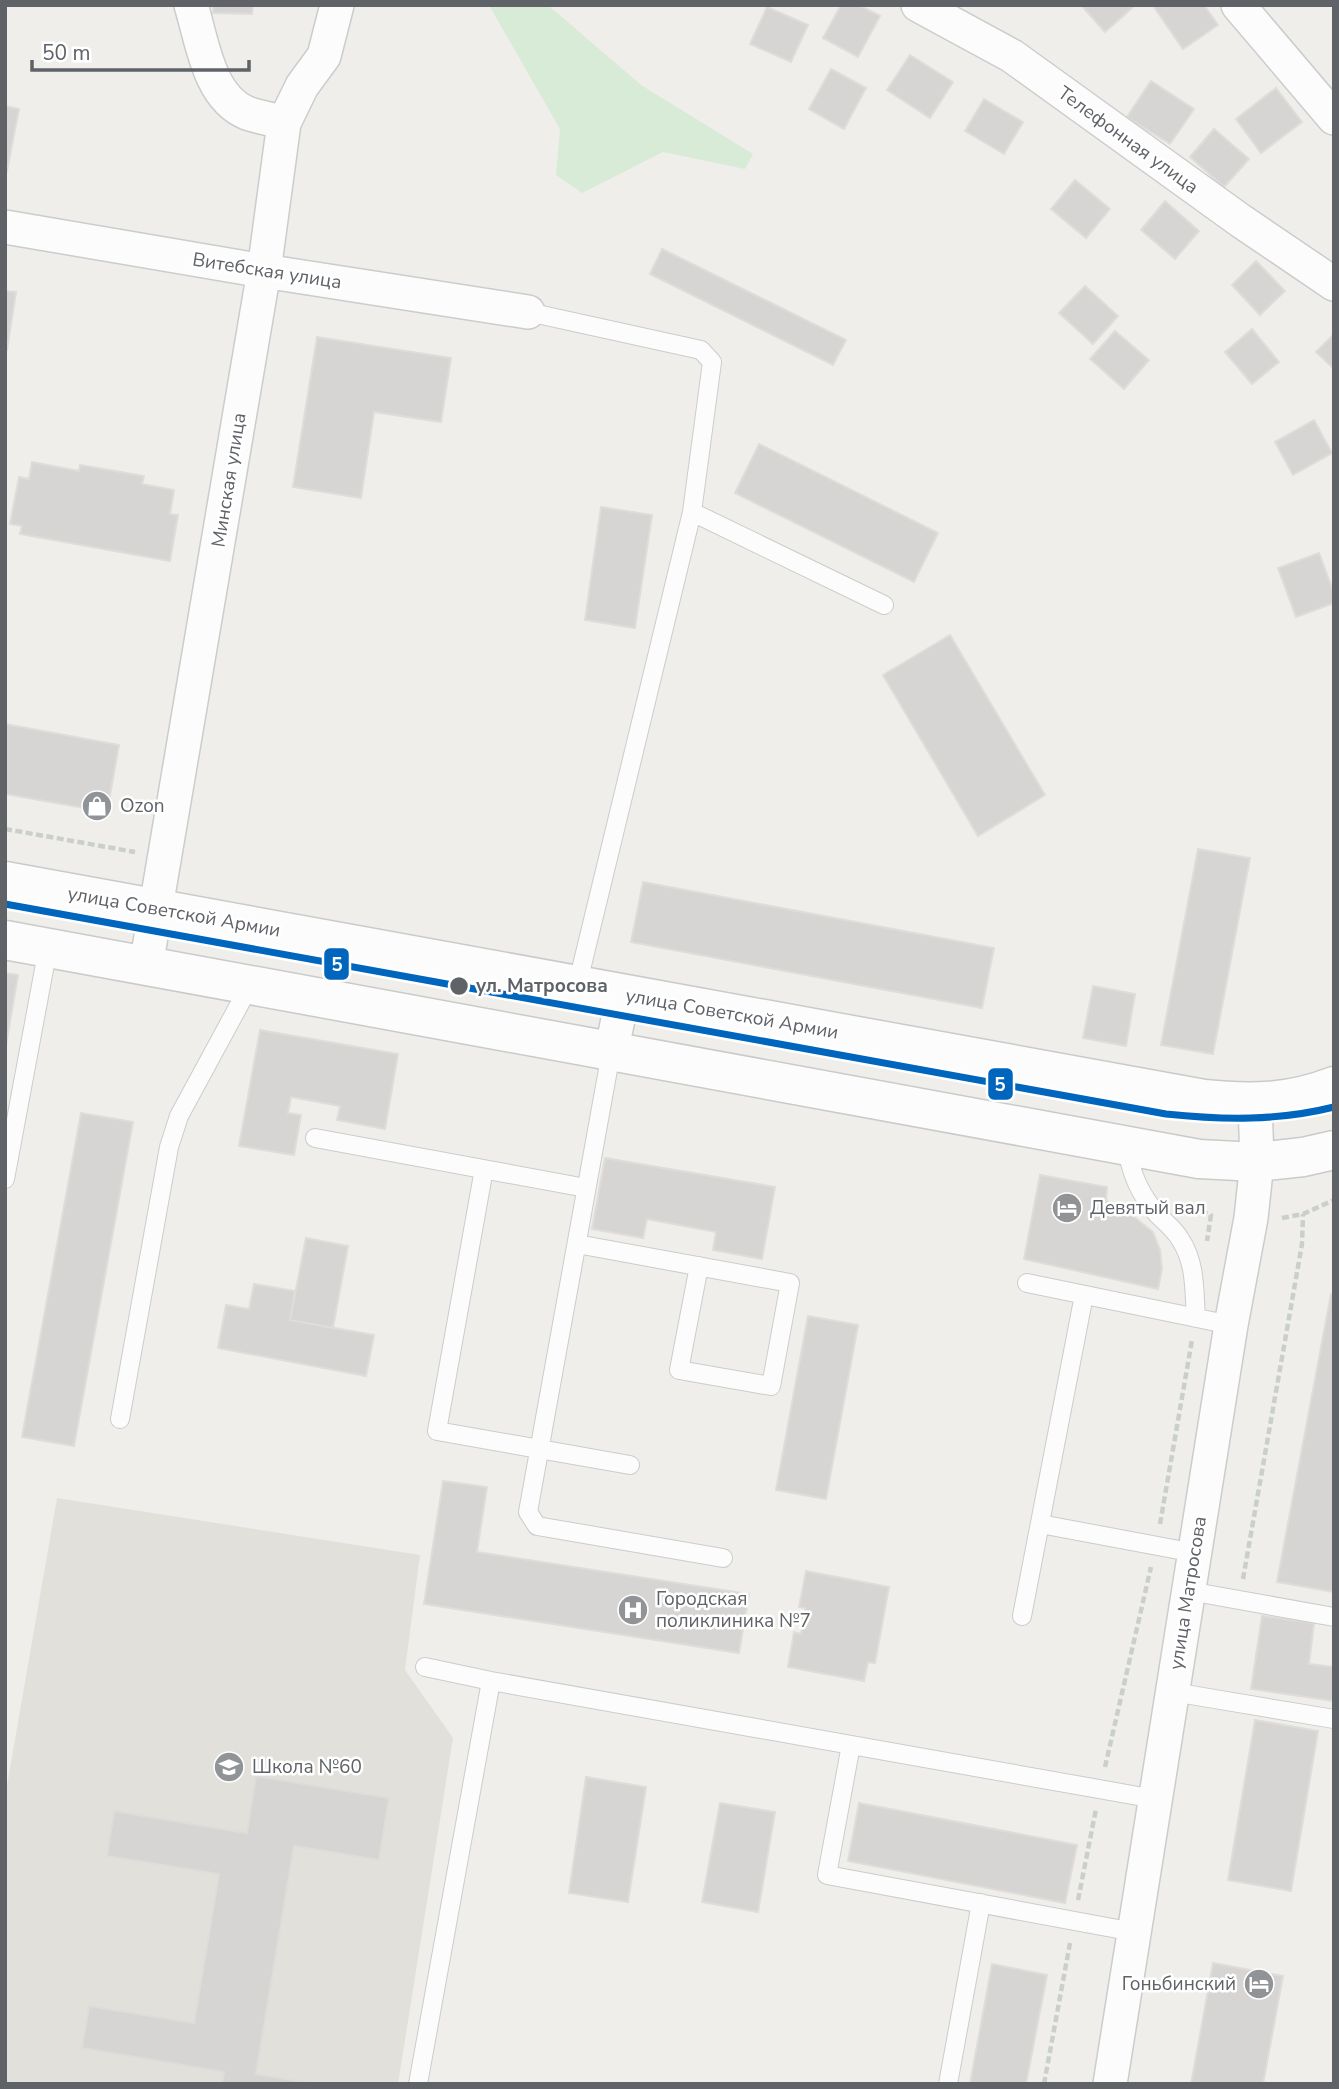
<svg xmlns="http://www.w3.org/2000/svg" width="1339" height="2089" viewBox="0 0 1339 2089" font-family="'Nunito Sans',sans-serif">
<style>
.education{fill:#e2e0da}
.green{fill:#d8ebd6}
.building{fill:#d6d5d3;stroke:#deddd9;stroke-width:2}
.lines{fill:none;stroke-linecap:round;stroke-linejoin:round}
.lane-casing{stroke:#cbcccc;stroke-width:20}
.street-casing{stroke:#cbcccc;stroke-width:36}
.secondary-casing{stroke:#cacacb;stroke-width:41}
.path{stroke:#cacfcc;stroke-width:4.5;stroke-dasharray:7 3.5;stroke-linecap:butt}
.lane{stroke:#fdfcfc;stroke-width:18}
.street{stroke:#fdfcfc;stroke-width:33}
.secondary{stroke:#fdfcfc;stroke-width:38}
.tram-1-casing{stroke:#fff;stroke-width:12}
.tram-1{stroke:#0065bd;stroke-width:7}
.stop-dot{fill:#5f6368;stroke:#fff;stroke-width:2.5}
.labels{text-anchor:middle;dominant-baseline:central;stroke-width:5;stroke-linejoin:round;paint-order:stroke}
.street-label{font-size:19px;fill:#5f6368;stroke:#fff}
.poi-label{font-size:19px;fill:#5f6368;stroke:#fff;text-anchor:start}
.stop-label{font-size:19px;font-weight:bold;fill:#5f6368;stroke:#fff;text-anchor:start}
.line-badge{stroke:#fff;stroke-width:2.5}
.badge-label{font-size:19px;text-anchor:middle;font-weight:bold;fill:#fff}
</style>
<rect width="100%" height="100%" fill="#efeeea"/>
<path class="education" d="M57,1498L420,1555L405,1670L453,1738L398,2084L5,2082V1797Z"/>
<path class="green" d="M489,5H548L641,85L753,154L745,169L663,152L582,193L556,175L560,129Z"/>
<path class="building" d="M213,5H253L252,14L213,13Z
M841,5H859L880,16L858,57L823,38Z
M1081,5H1132L1133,7L1105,32Z
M1157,5H1204L1218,25L1183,49L1154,7Z
M767,7L808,25L791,62L750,44Z
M910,55L953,82L930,118L887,90Z
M831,69L866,88L844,129L809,109Z
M1151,81L1194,109L1170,144L1127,117Z
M1276,88L1302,122L1261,153L1236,119Z
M984,99L1023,122L1004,154L965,131Z
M5,106L19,109L7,171L5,170Z
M1214,129L1249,159L1224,187L1190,157Z
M1075,180L1110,209L1086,238L1051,209Z
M1165,201L1199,231L1175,259L1141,230Z
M662,249L846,340L833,365L650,274Z
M1256,261L1285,291L1260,315L1232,285Z
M1085,286L1118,316L1093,344L1059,313Z
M5,291L16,292L7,350H5Z
M1252,329L1279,362L1252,384L1225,352Z
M1115,331L1149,360L1124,389L1090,359Z
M1334,334V369L1316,352Z
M317,337L451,358L441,422L374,412L361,498L293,487Z
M1314,420L1332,453L1293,475L1275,442Z
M759,444L938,533L914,582L735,493Z
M32,462L79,471L80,465L144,476L142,484L174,490L170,514L178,515L170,561L20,534L22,526L10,524L19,477L29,479Z
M601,507L652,515L635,628L585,620Z
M1319,553L1334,593V603L1296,617L1278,568Z
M950,635L1045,795L978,836L883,675Z
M5,724L119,745L107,812L5,794Z
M1198,849L1250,858L1213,1054L1161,1045Z
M643,882L994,948L982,1008L631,942Z
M5,973L18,975L5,1051Z
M1093,986L1135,994L1126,1046L1083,1038Z
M260,1030L398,1054L385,1129L337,1120L340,1106L291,1097L288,1113L301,1115L294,1155L239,1146Z
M81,1113L133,1122L74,1446L22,1437Z
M605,1158L775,1187L762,1259L713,1250L716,1232L647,1219L643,1238L592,1229Z
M1040,1175L1107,1187L1106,1201L1123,1208L1153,1232L1160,1250L1162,1269L1158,1289L1024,1259Z
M306,1238L348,1246L333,1328L290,1320Z
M254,1284L295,1291L290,1320L374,1335L366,1376L218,1348L226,1305L249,1309Z
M1331,1294H1334V1592L1277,1582Z
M808,1316L858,1325L826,1499L776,1490Z
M443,1481L487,1487L477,1552L749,1594L739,1653L424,1604Z
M806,1571L889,1587L875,1663L868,1662L864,1681L788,1667L794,1632L801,1634L805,1608L799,1607Z
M1262,1616L1314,1623L1309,1664L1334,1667V1701L1251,1689Z
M1255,1720L1318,1731L1291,1891L1228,1880Z
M256,1776L389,1798L379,1860L294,1846L256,2074L315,2084H222L224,2072L82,2048L89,2006L194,2023L219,1874L107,1856L114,1811L247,1833Z
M586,1777L646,1787L628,1902L569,1893Z
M720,1803L775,1812L758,1912L702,1902Z
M859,1803L1077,1845L1065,1903L848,1861Z
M1213,1963L1283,1976L1263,2084H1191Z
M992,1964L1047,1975L1026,2084H970Z"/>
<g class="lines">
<g class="lane-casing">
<path id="lane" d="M528,312L701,350L712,362L692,512L577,986
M692,512L884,605
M611,1053L528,1512L537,1526L723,1558
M315,1138L586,1188
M1127,1146C1130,1173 1140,1195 1158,1215C1165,1222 1175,1230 1180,1239C1196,1263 1194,1290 1196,1318
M484,1169L437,1431L630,1465
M5,1179L48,948
M577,1244L790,1283L771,1386L679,1370L699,1266
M1027,1283L1231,1325
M120,1419L169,1147L179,1116L250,985
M1040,1524L1195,1553
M1189,1591L1334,1617
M1022,1616L1084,1295
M425,1667L491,1681L1155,1799
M1173,1692L1334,1719
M851,1745L827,1875L1134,1932
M418,2084L491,1681
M948,2084L981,1903"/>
</g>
<g class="street-casing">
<path id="street" d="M191,5C202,40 208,97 247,113C258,117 272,119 284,123
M918,5L1012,56L1241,221L1334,284
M1238,5L1334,118
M5,227L264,271L528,312
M146,966L264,271L284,123L302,86L324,56L337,5
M611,1053L623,995
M1110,2084L1231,1325L1251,1218L1257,1162L1255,1102"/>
</g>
<g class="secondary-casing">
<path id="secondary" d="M5,881L1204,1099C1251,1104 1290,1103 1334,1086
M5,940L1199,1159L1257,1162L1303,1157L1334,1150"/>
</g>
<path class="path" d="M5,829L135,852
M1181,1204L1211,1215L1207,1241
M1282,1218L1303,1214L1334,1200
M1160,1524L1192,1340
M1243,1579L1302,1244L1303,1214
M1105,1767L1151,1567
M1078,1900L1096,1809
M1044,2084L1070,1943"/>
<use href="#lane" class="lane"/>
<use href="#street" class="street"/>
<use href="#secondary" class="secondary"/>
<g class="tram-1-casing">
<path id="tram-1" d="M5,904L1166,1114C1223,1120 1278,1121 1334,1107"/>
</g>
<use href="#tram-1" class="tram-1"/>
</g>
<defs>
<g id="shop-disc" transform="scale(1.575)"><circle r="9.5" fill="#919496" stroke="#fff"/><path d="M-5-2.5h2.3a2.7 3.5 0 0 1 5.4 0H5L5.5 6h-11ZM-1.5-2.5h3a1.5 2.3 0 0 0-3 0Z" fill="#fff"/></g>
<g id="hotel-disc" transform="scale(1.575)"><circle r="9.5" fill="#919496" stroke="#fff"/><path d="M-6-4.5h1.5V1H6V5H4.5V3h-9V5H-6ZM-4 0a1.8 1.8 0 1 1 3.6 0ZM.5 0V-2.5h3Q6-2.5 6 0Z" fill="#fff"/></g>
<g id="hospital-disc" transform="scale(1.575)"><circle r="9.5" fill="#919496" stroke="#fff"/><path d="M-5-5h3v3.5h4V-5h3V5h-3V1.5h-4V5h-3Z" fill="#fff"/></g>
<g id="school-disc" transform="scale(1.575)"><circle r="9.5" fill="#919496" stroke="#fff"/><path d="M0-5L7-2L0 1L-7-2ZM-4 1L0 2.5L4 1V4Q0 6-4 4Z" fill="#fff"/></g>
</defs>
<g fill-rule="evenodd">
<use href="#shop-disc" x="97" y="806"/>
<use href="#hotel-disc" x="1067" y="1208"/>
<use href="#hospital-disc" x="633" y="1610"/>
<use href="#school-disc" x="229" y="1767"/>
<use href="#hotel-disc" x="1259" y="1984"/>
</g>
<circle class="stop-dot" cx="459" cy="986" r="10"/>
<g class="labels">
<g class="street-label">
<text transform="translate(1128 140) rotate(36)">Телефонная улица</text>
<text transform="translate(267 271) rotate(9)">Витебская улица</text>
<text transform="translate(229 480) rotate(-81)">Минская улица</text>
<text transform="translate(174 912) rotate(10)">улица Советской Армии</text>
<text transform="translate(732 1014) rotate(10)">улица Советской Армии</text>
<text transform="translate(1188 1593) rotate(-81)">улица Матросова</text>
</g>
<g class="poi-label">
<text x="120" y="806">Ozon</text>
<text x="1090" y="1208">Девятый вал</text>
<text x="656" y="1599">Городская<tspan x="656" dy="22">поликлиника №7</tspan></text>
<text x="252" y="1767">Школа №60</text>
<text x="1236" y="1984" text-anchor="end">Гоньбинский</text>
</g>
<g class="stop-label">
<text x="476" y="986">ул. Матросова</text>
</g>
</g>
<g class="line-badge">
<rect x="323" y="947" width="27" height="34" rx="7" fill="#0065bd"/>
<rect x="987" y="1067" width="27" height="34" rx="7" fill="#0065bd"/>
</g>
<g class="badge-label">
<text x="337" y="971">5</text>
<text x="1000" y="1091">5</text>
</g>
<rect width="1339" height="2089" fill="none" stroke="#5f6368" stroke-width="14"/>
<path d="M32 60v10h217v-10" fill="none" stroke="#5f6368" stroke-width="3.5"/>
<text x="42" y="60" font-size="21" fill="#5f6368" stroke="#ffffff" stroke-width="5" paint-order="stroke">50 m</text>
</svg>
